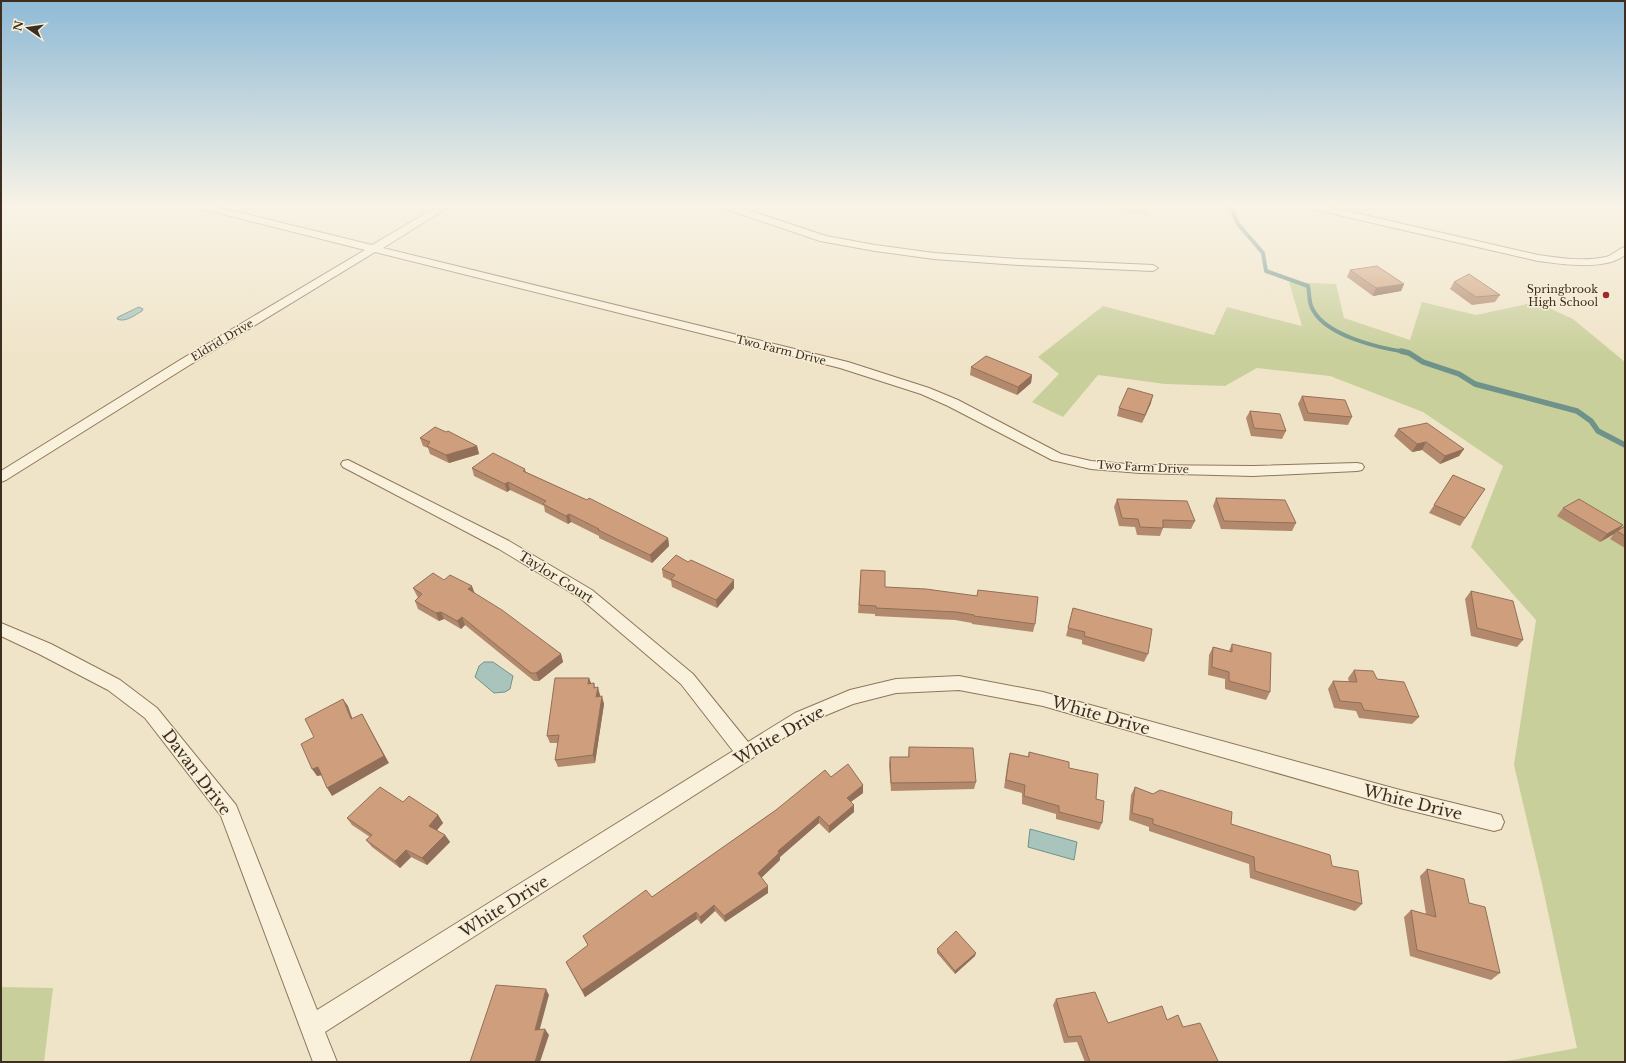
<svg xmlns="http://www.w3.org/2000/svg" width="1626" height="1063" viewBox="0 0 1626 1063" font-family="'Libre Baskerville',serif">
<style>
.green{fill:#c9cf9b}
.water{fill:#a9c4bc;stroke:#6f938a}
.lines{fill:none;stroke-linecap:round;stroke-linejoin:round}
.stream-far1{stroke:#6f938a;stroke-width:4}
.stream{stroke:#6f938a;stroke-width:5.5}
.street-casing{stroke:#8d765c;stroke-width:2}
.street{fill:#faf1dc;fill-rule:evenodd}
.wall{fill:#b2896c}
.shaded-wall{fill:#916f58}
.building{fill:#cf9f7d;stroke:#916f58}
.poi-dot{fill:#9e2a2b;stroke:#f7eed8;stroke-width:1.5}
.labels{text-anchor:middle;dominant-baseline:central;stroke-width:3;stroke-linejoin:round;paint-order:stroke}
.far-poi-label{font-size:11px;fill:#3d2e20;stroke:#f7eed8;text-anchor:end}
.far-street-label{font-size:11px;fill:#3d2e20;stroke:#f7eed8}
.street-label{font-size:13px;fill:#3d2e20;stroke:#f7eed8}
.near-street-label{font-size:16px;fill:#3d2e20;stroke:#f7eed8}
</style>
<rect width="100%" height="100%" fill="#f0e4c8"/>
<path class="green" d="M1094,206H1150L1149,216Z
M1289,282L1336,284L1344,318L1410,340L1422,302L1476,315L1536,302L1573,319L1625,362V1062H1501L1577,1048L1542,884L1514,765L1536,620L1471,547L1503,466L1423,412L1330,376L1257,368L1225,386L1165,384L1098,375L1063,417L1032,402L1059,374L1038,357L1103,306L1214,335L1227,307L1302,326Z
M1,987L53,988L44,1062H1Z"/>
<path class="water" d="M139,307L143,309L142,311C135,315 125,323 117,319L118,317Z
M484,662H493L513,676L510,689L505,692L494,693L475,677L479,666Z
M1030,829L1077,842L1074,860L1028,847Z"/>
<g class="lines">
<path class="stream-far1" d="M1226,206L1232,210L1238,224L1263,253L1266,271L1308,286C1310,294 1308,302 1313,310C1327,336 1379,348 1406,352"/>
<path class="stream" d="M1401,351L1409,353L1423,362L1459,374L1475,384L1577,411L1591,421L1598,431L1625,445"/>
<g class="street-casing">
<path id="street" d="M196,206H213L372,245L438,206H450L383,248L848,362L929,388L958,400L1061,454L1091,461L1140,465L1253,466L1357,463L1362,464L1364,467L1362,470L1357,471L1253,476L1140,473L1091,469L1052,460L948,406L921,394L840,368L375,252L188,366L6,480L1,482V471L180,360L365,250L198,208Z
M721,206H736L826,236L875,245L934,253L1019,259L1153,265L1158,268L1153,271L1019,265L934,259L875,251L820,241L723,208Z
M1307,206H1325L1538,255C1560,258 1584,262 1606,257C1613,255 1618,249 1625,247V255C1605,271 1561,264 1538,261L1312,209Z
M348,460L509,541L592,590L693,674L748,742L795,713L850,690L896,679L959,676L1043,692L1400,790L1494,813L1501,815L1504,822L1501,829L1494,831L1400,808L1043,706L959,690L896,693L853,704L807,723L325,1032L337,1062H313L221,816L145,718L108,690L39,654L1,636V623L51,644L120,680L157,708L236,805L317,1010L733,751L681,684L580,598L499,549L343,467L341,464L343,461Z"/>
</g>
<use href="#street" class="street"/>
</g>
<path class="wall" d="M1404,206H1414V208Z
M1350,270L1404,284L1401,291L1373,296L1347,277Z
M1454,282L1500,295L1495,302L1472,305L1450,289Z
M971,367L1032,375L1031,383L1017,395L970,375Z
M1302,396L1352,417L1348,425L1304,421L1298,404Z
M1151,403L1142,423L1117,416L1119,408Z
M1250,411L1286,431L1282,439L1251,436L1246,418Z
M1398,429L1464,449L1459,456L1440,464L1422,450L1412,452L1394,436Z
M420,438L477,446L479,454L449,463L430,454L428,448L423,446Z
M472,468L525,469L526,472L668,538L669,546L652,563L599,538V536L571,522L568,524L545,512L544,506L510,490L507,492L474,476Z
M1453,475L1485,489L1460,526L1429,513Z
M1216,498L1296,523L1292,531L1221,529L1213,506Z
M1117,499L1195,521L1191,529L1163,528L1160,536L1137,535L1135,527L1119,526L1114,507Z
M1563,508L1619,529L1625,526V548L1610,539L1614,534L1600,542L1557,516Z
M688,562L734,588L717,608L672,587L671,581L663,577L662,569Z
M861,570L885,587L977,596L978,590L1035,624L1033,632L972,624V623L955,620L875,616V614L858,613Z
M444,580L475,594L561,654L563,662L539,681H534L465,625L461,629L444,619L439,621L418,609L415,601L418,597L417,596L413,588Z
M1471,591L1523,640L1517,647L1471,636L1465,599Z
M1073,608L1148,654L1144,662L1082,644V640L1066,636Z
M1232,644L1270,692L1266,700L1225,689V679L1208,675L1209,655L1213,647L1229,651Z
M1354,670L1377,679L1419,717L1412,724L1359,718L1356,711L1334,708L1328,689L1333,681L1349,682L1348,678Z
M589,678L591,683H594L595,687L600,695V696L604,704L595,763L558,767L555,760L558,743H550L547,736Z
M909,747L976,782L974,789L891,791L889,765L890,757H908Z
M1029,752L1069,768L1096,799L1102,823L1099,830L1056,819V814L1022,804V793L1004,788L1008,760L1010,753L1028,757Z
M831,777L863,785V793L851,802L854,812L829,833L819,823L780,857V860L761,878L768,893L725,922L715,911L701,924L697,919L585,997L566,962L588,946L583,936L652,897L776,810Z
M1135,787L1231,824L1332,866L1362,904L1355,911L1250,878L1249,864L1149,831V827L1129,820L1131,795Z
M403,802L438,815L443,823L436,830L445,835L450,842L427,865L411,857L400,868L372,847L366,840L370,837L352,825L347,818Z
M1427,869L1469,903L1500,973L1491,980L1410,956L1404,917L1411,910L1426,914L1420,876Z
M937,949L975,956L955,974L937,953Z
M1056,999L1108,1023L1167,1020L1183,1027L1218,1061L1217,1062H1085L1077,1042L1064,1043L1053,1005Z"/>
<path class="shaded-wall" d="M1404,284L1401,291L1373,296L1376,288Z
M1032,375L1031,383L1017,395L1018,387Z
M1153,395L1151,403L1142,423L1145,415Z
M1426,442L1422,450L1412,452L1417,444Z
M477,446L479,454L449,463L446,455Z
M1464,449L1459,456L1440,464L1445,456Z
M508,482L510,490L507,492L505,484Z
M569,514L571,522L568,524L566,516Z
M1623,525L1618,531H1617L1614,534L1600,542L1607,534Z
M668,538L669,546L652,563L650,555Z
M734,580V588L717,608L716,600Z
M472,586L475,594L468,589Z
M441,612L444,619L439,621L436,613Z
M462,617L465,625L461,629L457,621Z
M561,654L563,662L539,681L536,673Z
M589,678L592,686L588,684Z
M598,687L600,695L598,704L596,697Z
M602,696L604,704L595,763L593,755Z
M343,699L348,706L355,726L351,719Z
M362,714L389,763L332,796L327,788Z
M318,767L324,775L317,776L312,769Z
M863,785V793L846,805L847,798Z
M854,805V812L829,833V826Z
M438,815L443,823L434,834L429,826Z
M819,816V823L780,857V860L759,880L758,873L778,851Z
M445,835L450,842L427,865L422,858Z
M406,850L411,857L400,868L395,861Z
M768,886V893L725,922L724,916Z
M714,905L715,911L701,924L700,917Z
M696,912L697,919L585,997L582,990Z
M976,953L975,956L955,974V971Z
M546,989L549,995L538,1036L535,1030Z
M545,1029L549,1035L540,1062H535Z"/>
<path class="building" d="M1377,266L1404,284L1376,288L1350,270Z
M1469,274L1500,295L1476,297L1454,282Z
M986,356L1032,375L1018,387L971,367Z
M1128,388L1153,395L1145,415L1119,408Z
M1302,396L1345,400L1352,417L1308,413Z
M1250,411L1280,414L1286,431L1254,428Z
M1427,423L1464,449L1445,456L1426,442L1417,444L1398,429Z
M435,427L446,432L448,431L477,446L446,455L427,446L430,442L420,438Z
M493,453L525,469L523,471L587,500L589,498L668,538L650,555L598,530L599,529L569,514L566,516L543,504L546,501L508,482L505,484L472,468Z
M1453,475L1485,489L1465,518L1434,505Z
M1216,498L1285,500L1296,523L1224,521Z
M1117,499L1187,501L1195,521L1163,520V528L1140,527L1138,519L1122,518Z
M1579,499L1623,525L1607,534L1563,508Z
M1625,526V536L1617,531Z
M676,555L688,562L691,560L734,580L716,600L671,579L675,575L662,569Z
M861,570L885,571V587L926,589L977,596L978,590L1038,597L1035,624L974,616V615L957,612L876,608V606L859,605Z
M433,573L444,580L450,575L472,586L468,589L502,610L561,654L536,673H531L462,617L457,621L441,612L436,613L415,601L422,594L413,588Z
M1471,591L1513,601L1523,640L1477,628Z
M1073,608L1152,629L1148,654L1084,636L1085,632L1068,628Z
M1232,644L1271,653L1270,692L1229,681V672L1212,667L1213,647L1232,652Z
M1354,670L1373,671L1377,679L1404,682L1419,717L1364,710L1361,703L1340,701L1333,681L1357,682Z
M555,678H589L588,684L594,683V688L598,687L596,697L602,696L593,755L555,760L559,735L547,736Z
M343,699L351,719L362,714L384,756L327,788L318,767L312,769L301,744L314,737L305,719Z
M909,747L973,748L976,782L891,783L890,757H909Z
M1029,752L1069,762V768L1098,774L1096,799L1104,801L1102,823L1059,812V806L1024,796L1025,785L1006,780L1010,753L1029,757Z
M848,764L863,785L847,798L854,805L829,826L819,816L778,851L779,853L758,873L768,886L724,916L714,905L700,917L696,912L582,990L566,962L588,945L583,936L646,890L652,897L776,810L825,770L831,777Z
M380,787L403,802L409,796L438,815L429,826L445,835L422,858L406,850L395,861L366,840L372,835L347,818Z
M1135,787L1153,794L1160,790L1232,812L1231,824L1330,855L1332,866L1358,871L1362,904L1255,871L1254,857L1153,824V819L1132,813Z
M1427,869L1464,879L1469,903L1485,907L1500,973L1417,950L1411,910L1436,917Z
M956,931L976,953L955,971L937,949Z
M496,985L546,989L535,1030L545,1029L535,1062H470Z
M1095,992L1108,1023L1162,1006L1167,1020L1178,1015L1183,1027L1200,1023L1218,1061L1215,1062H1090L1081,1036L1068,1037L1056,999Z"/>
<linearGradient id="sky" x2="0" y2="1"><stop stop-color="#8fbad6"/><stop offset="0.58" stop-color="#f8f3e6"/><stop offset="1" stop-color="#f8f3e6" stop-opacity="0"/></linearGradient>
<rect width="1626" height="355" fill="url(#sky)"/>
<circle class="poi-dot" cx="1606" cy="295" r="4"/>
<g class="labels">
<g class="far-poi-label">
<text x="1598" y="289">Springbrook<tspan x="1598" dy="13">High School</tspan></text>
</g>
<g class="far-street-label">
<text transform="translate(222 340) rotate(-31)">Eldrid Drive</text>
<text transform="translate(781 350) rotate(14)">Two Farm Drive</text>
<text transform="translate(1143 467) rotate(3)">Two Farm Drive</text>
</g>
<g class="street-label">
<text transform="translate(556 577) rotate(32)">Taylor Court</text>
</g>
<g class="near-street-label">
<text transform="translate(1101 715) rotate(16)">White Drive</text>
<text transform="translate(779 735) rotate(-30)">White Drive</text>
<text transform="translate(197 772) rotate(53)">Davan Drive</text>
<text transform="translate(1413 802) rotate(14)">White Drive</text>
<text transform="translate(504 906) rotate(-32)">White Drive</text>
</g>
</g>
<rect width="1626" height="1063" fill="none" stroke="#3d2e20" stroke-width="4"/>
<g transform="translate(28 28) rotate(283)" stroke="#f7eed8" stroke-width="3" paint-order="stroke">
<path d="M0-3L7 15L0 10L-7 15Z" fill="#3d2e20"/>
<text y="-6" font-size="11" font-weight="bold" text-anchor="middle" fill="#3d2e20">N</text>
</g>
</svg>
